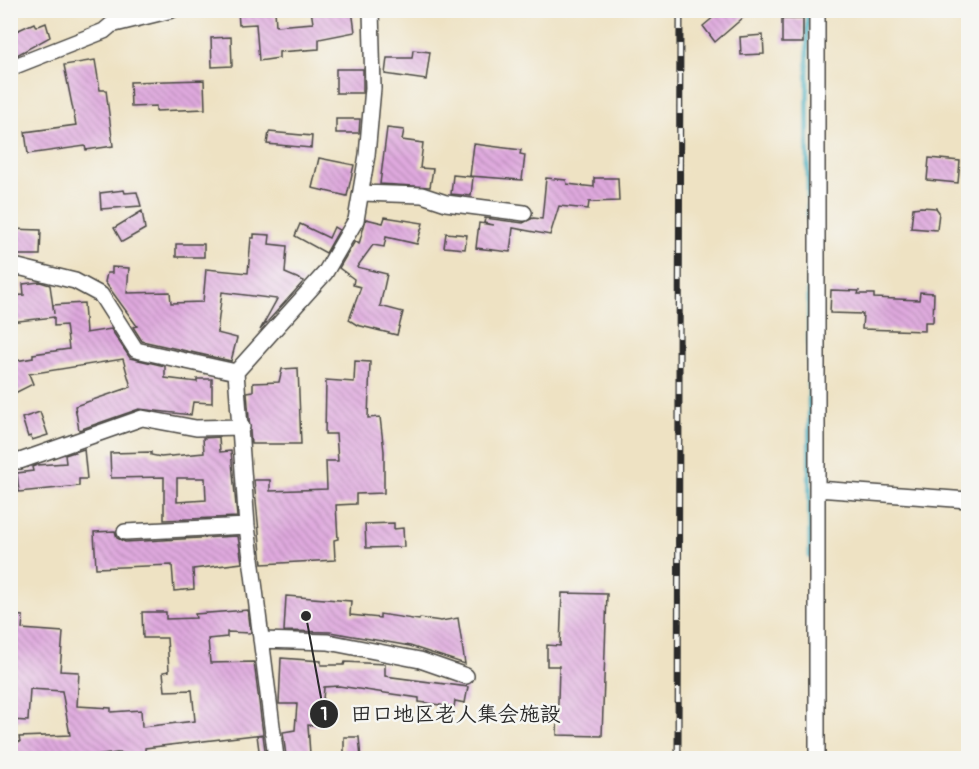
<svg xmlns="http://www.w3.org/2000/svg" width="979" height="769" viewBox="0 0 979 769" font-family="Pangolin,'Klee One',sans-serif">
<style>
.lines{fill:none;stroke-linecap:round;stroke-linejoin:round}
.stream{stroke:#41adc0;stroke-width:4.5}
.building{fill:url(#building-back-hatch);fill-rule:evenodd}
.street-casing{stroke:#484642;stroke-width:18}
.street{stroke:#fff;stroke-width:15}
.rail-casing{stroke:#2b2b2b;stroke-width:7}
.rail{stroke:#f6f6f2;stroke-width:4.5;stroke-dasharray:14;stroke-linecap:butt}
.leader{fill:none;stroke:#2b2b2b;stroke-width:2}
.callout-dot{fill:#2b2b2b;stroke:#f6f6f2;stroke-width:2}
.mark-label{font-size:18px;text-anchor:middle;font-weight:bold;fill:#fff}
.callout-label{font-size:21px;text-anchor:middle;font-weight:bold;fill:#2b2b2b;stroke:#f6f6f2;stroke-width:5;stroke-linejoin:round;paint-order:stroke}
</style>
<defs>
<pattern id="building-back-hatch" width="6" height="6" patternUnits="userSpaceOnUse" patternTransform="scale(1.5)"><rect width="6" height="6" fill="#dfa9de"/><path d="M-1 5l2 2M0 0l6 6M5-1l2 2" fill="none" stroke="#b58ab4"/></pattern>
</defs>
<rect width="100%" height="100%" fill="#f6f6f2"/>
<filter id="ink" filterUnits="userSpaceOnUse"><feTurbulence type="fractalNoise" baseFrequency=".0167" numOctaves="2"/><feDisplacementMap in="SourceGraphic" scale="12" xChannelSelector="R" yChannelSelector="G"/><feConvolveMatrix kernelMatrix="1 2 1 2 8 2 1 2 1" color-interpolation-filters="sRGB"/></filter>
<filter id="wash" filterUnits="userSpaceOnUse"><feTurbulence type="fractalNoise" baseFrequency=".008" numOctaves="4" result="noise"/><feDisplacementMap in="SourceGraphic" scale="24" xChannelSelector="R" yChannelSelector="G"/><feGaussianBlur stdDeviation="1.35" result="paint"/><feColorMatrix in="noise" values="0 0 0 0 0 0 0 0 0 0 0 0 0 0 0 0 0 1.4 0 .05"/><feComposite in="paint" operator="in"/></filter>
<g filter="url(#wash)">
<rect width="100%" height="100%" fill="#eee2c3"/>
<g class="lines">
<path class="stream" d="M807,10L810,557"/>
</g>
<g id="blocks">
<path class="building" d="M238,10H275L276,26L313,23L311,10H352L355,32L319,39V49L279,52V58L259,61L256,24L239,25Z
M722,10H752L715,42L703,26Z
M782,19H803V43H782Z
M34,23L36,27L46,23L50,37L17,55L10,34Z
M763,35L764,54L741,55L740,37Z
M231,37L232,66L212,67L211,38Z
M413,50L430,52L426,80L385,74L387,58H412Z
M95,60L100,90H106L113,146L86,150L85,146L28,154L25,132L76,125L64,65Z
M336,69H363V93H336Z
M204,80L205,109L156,111V106L131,107L130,82Z
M336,119H360L359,133H336Z
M387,128L404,130L402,140L423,143L420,168L433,169L430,187L380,184Z
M269,132L312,136L311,148L267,144Z
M474,144L521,150L520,154L525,155L522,180L470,176Z
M319,158L354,165L347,196L312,188Z
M929,158L960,161L958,183L927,180Z
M453,175L473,177L471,196L451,194Z
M546,178L566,180L567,184L594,187V178H618L619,201L589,202L588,209L559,206L550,235L513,228L510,252L476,248L479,223L494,225L484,223L485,218L523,223L533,218L542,219Z
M124,190L125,193L137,192L141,206L101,209L100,193Z
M921,207L936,208L939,212L937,230L911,228L913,208Z
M142,211L145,229L122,242L114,228Z
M385,217L423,223L417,244L386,237L384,247L373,245L357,267L387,274L380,306L403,312L397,335L357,325L349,320L361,287L353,285L354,279L339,268L355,241L359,244L366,219L383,223Z
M300,224L329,238L334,227L339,230L326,253L295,236Z
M10,229L41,230L40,255H10Z
M446,233L467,235L465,249L444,247Z
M254,234L270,235L269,244L287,246L285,273L304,281L260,330L277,299L222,292L217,333L237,338L231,361L142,341L133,327L137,326L105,282L107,273H112V267L129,268L127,293L170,292L171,303L203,302L206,269L248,273L251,238H254Z
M176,244H204V257H176Z
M40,282L50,285L54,314L53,305L84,303L86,333L111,329L130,358L165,366V378L197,382V379H212V403L193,402L191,415L139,409L79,430L75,406L131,387L123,359L29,374L33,384L15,393L10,382V362L33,358V354L69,349L66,325L54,326V317L10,322V296L24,295L23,284Z
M831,290L859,291L858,294H874V298L919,300L920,292L934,293L933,322H925V331L862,329L863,314L830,313Z
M355,361L370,362L368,418L380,417L384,451V493L356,494V504L336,505L338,539L334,540L335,560L262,564L254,480H270V491L327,489L326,461H338L336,434H325L326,380L354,382Z
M298,368L301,444H251L247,392L253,391V383L279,382L282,369Z
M40,412L48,435L32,440L31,436L28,437L22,418Z
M219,437L220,452L231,451L237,517L164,520V477L111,478L110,453L151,452V455L161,457L204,453L203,438ZM177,478H205L206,500L177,502Z
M84,449L87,479H79V486L19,492L17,473L33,471L32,467L37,465L66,463L65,455Z
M394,523V529L403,528L404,547L366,548L365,524Z
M115,531L117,538L125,542L238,536L242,563L193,569L194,589L174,591L172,565L96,568L94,532Z
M562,593L607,594L602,736L557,735L559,666H547V645L560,646Z
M286,596L351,601L350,615L380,618V614L419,620L420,618L441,621L458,618L465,664L410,646L330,632L284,631Z
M248,610L251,633L227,632V637L208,639L210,663L254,662L263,734L145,748V759H131L130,754L117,753L73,759H10V744L20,742L19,737L70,735L62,691L30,689L28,721L10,720L13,687L10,686V615L23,616L22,629L63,632L60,671L79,672L77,706L111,708V712L141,710L142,727L195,721L192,690L165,691L163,672L169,671L167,638H143L142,612H166V619L196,618L195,614Z
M281,658L321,661V665H344L345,662L385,664V676L468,687L465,703L455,701L454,707L419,702V698L385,693L339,686L324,687L321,726L308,725L310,754L286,756L283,732L295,730L297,704H279Z
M257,735H263L266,758H260Z
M344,737H359L361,759H344Z"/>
</g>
</g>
<g filter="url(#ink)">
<use href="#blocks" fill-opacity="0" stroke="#484642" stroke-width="1.5"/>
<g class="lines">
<g class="street-casing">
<path id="street" d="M10,68L104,31L111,25L172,10
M361,193L422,195L446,203L524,213
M10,265L75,281L101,295L136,350L236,372
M236,372L325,273L356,220L367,155L373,88L371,10
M236,372L247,526L276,758
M10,461H20L142,418L196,428L242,427
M817,489L968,500
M125,532L247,526
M261,640L328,642L420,660L466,676
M817,758V10"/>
</g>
<use href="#street" class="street"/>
<g class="rail-casing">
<path id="rail" d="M678,758L680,10"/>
</g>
<use href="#rail" class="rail"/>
</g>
</g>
<path class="leader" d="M306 616L324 714"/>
<g class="callout-dot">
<circle cx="306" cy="616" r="6"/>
<circle cx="324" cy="714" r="15"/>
</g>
<g class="mark-label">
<text x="324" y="720">1</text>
</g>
<g class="callout-label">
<text x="456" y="721">田口地区老人集会施設</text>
</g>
<rect width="979" height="769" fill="none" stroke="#f6f6f2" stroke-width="36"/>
</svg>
